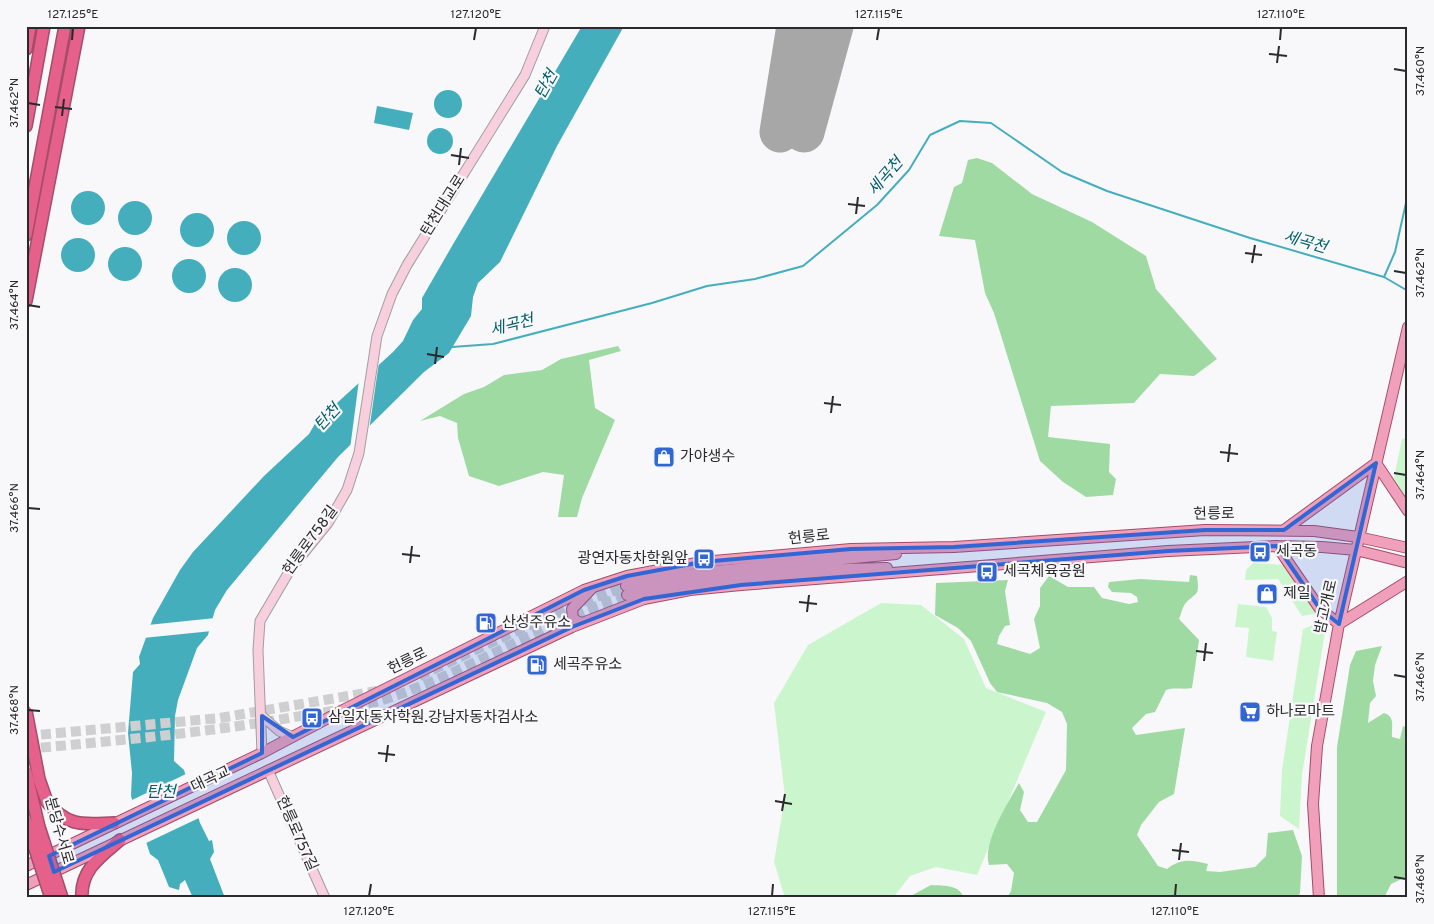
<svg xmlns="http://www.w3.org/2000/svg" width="1434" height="924" viewBox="0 0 1434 924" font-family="Overpass,'Noto Sans KR',sans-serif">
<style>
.green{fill:#cbf6cd}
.forest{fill:#9fdaa3}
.water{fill:#45aebd}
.pier{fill:#f8f8fa}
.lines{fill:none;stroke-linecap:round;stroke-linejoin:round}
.stream{stroke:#45aebd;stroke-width:2}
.runway{stroke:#a7a7a8;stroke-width:41}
.primary-tunnel{stroke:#cfcfd1;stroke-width:10;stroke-dasharray:10 5;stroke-linecap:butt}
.secondary-casing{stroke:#9e9ea0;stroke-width:11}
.primary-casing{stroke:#a44d6a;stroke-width:12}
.highway-casing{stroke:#a44d6a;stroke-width:14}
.secondary{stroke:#f8cfdc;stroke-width:9}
.primary{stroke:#f0a0ba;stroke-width:10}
.highway{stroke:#e6608c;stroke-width:11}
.highway-bridge-casing{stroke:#a44d6a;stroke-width:14;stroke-linecap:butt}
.highway-bridge{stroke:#e6608c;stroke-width:11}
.marked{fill:#3366d5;fill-opacity:0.2;stroke:#3366d5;stroke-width:4;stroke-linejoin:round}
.ticks{fill:none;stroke:#2a2a2b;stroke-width:2}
.labels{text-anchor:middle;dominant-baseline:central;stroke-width:4.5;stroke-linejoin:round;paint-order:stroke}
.street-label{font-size:15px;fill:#2a2a2b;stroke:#f8f8fa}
.poi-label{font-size:15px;fill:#2a2a2b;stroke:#f8f8fa;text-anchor:start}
.water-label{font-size:16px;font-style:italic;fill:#005e69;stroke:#f8f8fa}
.neatline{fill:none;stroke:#2a2a2b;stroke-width:2}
.ticks-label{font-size:12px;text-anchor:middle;fill:#2a2a2b}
</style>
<rect width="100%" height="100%" fill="#f8f8fa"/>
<path class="green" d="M1408,437V501L1394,478L1402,439Z
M1253,563L1285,565L1319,613L1302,616L1278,579L1245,580L1246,570Z
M881,603L921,605L964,639L986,688L1046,712L977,875L936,867L910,876L893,898H785L774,862L785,797L774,703L808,645Z
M1238,604L1266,607L1272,618V631L1277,632L1273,661L1246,657L1249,628L1235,627Z
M1315,624L1325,632L1302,775L1299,829L1280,816L1282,770L1303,629Z"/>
<path class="forest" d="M977,158L992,163L1032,194L1092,222L1146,256L1156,289L1217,359L1194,376L1160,374L1134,403L1051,406L1048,437L1110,444L1109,472L1116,479L1113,495L1086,497L1063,482L1040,461L994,313L985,293L975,240L939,236L954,187L962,183L968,160Z
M618,346L621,351L589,360L595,408L615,420L582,498L577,517H558L564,475L543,472L499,486L469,476L458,438L457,423L440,416L420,421L464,394L484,387L504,375L542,370L561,359Z
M1190,575L1197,576C1200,598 1196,591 1185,604C1182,608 1181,615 1179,619L1199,640L1192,688C1183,690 1175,687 1166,690L1155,712L1146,714L1132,728L1136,735L1185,728L1174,794L1159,802L1141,825L1137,835L1158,866L1167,869C1181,858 1192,860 1208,864L1206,871L1220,872L1255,867L1266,856L1268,833L1293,830L1302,856L1300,893L1297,898H1007L1011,891L1014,873L1007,864L989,865C982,843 1008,803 1019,783L1024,792L1020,810L1028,822H1037L1066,770L1067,724L1062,712L1047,703L997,692L990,683L971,641L958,628L935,615L936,583L1008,580L1005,591L1010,625L1005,626L999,636L997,644L1030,654L1040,648L1034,619L1040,606V588L1049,576L1068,587H1094L1102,598L1129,604L1138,602L1137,597L1131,593L1112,592L1108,587L1109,582L1140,579L1189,582Z
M1382,646L1375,665L1373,681L1376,696L1370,703L1368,723L1384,713C1396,717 1391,727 1392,737L1400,739L1403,726L1408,728V876L1391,884L1384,898H1337V747L1350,665L1356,651Z
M931,885C944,886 959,884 964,898H907Z"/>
<path class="water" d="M582,26H624L557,146L500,262L478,283L473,297L471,316L449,353L424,372L338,457L227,590L215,610L208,635L197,648L178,700L175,716L174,761L184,770L200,823L209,841L212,840L214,852L210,859L225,898H193L185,880L180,884L179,890L169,887L158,860L150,854L131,796L132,773L128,733L133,672L140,664L139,657L153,618L180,570L193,552L264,476L309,434L316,422L393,352L403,341L413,320L422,309V298L452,246Z
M434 104a14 14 0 1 1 28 0a14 14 0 1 1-28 0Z
M377,106L413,113L409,130L374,123Z
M427 141a13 13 0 1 1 26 0a13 13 0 1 1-26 0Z
M71 208a17 17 0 1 1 34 0a17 17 0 1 1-34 0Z
M118 218a17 17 0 1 1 34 0a17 17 0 1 1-34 0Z
M180 230a17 17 0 1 1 34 0a17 17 0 1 1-34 0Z
M227 238a17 17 0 1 1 34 0a17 17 0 1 1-34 0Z
M61 255a17 17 0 1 1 34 0a17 17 0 1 1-34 0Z
M108 264a17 17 0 1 1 34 0a17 17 0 1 1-34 0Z
M172 276a17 17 0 1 1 34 0a17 17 0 1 1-34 0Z
M218 285a17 17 0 1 1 34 0a17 17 0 1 1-34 0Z"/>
<path class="pier" d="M379,362L369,431L350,449L359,380Z
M215,618L212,631L143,638L148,625Z
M188,773L201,817L144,844L130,801Z"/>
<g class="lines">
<path class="stream" d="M1384,277L1395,252L1408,194
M452,347L493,344L652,303L707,286L755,279L803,266L877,205L909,170L930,135L960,121L991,123L1062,172L1107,191L1250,238L1384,277L1408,291"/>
<path class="runway" d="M780,132L797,26
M804,132L833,26"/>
<path class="primary-tunnel" d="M419,676L566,608L626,586
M26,736L220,718L377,691
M26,749C114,741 202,733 289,718C323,712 359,708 392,697C473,669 546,622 627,595"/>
<g class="secondary-casing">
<path id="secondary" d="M262,716L279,731L293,737
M262,753L258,650L260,621L290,570L328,523L347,490L359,453L377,336L392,294L407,265L525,75L545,26
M268,770L325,898"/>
</g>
<g class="primary-casing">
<path id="primary" d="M1376,463L1408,511
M1284,530L1376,463
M1277,546L1320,609L1339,624
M626,586L705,572L896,554
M627,595C712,575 800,569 887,568
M581,623L573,619L572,609L592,588
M1339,624L1408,581
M26,866L262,753L349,707L584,590L627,576L702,562L851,549L954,547L1205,530L1314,531L1358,537L1408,548
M26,885L572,627L644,599L690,590L741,585L1168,551L1277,546L1322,547L1356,550L1408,563
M1319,898L1313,804L1317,746L1339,624L1408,327"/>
</g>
<g class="highway-casing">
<path id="highway" d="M26,49L30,26
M26,126L44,26
M26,235L65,26
M26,301L79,26
M47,802C69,828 83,824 114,823
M82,898C80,870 101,856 120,840"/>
</g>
<use href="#secondary" class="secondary"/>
<use href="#primary" class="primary"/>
<use href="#highway" class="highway"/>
<g class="highway-bridge-casing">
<path id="highway-bridge" d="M26,711L39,779L47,802
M26,772L39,827L62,898
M26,821L51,898"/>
</g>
<use href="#highway-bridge" class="highway-bridge"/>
</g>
<path class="marked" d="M1376,463L1339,624L1320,609L1277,546L1168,551L741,585L644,599L572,627L54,872L49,856L262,753V716L293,737L584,590L627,576L702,562L851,549L954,547L1205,530H1284Z"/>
<path class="ticks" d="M72,40L73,28M474,40L476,28M877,40L879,28M1280,40L1281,28M1269,54L1287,56M1277,63L1279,46M1394,69L1406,71M28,103L40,105M55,107L72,109M62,116L64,99M451,155L469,158M459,165L461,148M848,204L865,206M856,214L858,197M1245,253L1262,255M1252,263L1255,245M1394,271L1406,273M28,305L40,307M427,354L444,357M435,364L437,347M824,403L841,405M831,413L833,396M1220,452L1238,454M1228,462L1230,444M1394,473L1406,475M28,508L40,509M402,554L420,556M410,563L412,546M799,602L817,604M807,612L809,595M1196,651L1213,653M1204,661L1206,643M1394,675L1406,677M28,710L40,711M378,753L395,755M386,762L388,745M775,801L792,804M782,811L785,794M1172,850L1189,852M1179,860L1181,843M1394,877L1406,879M369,896L371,884M772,896L773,884M1175,896L1176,884"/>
<defs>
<g id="shop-square" transform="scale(1.125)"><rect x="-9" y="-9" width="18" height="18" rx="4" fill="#3366d5" stroke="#f8f8fa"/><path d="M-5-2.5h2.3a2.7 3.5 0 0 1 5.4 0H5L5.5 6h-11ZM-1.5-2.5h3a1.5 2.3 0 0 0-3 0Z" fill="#fff"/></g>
<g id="bus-square" transform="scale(1.125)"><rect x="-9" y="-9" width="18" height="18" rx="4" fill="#3366d5" stroke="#f8f8fa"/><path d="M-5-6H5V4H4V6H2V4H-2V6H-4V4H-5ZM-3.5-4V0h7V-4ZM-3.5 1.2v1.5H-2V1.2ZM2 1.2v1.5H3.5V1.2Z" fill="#fff"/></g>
<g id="fuel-square" transform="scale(1.125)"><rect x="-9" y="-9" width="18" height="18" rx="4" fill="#3366d5" stroke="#f8f8fa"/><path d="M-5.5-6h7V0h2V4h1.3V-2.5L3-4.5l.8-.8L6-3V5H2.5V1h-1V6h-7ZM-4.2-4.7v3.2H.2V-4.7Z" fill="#fff"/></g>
<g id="supermarket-square" transform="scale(1.125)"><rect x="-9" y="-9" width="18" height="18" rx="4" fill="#3366d5" stroke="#f8f8fa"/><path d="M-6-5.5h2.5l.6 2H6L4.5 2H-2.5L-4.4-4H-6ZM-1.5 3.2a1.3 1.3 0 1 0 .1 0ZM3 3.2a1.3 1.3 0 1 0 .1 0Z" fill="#fff"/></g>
</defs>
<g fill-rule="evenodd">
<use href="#shop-square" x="664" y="457"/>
<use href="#bus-square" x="1260" y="552"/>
<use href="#bus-square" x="704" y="559"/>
<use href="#bus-square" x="987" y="572"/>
<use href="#shop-square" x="1267" y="594"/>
<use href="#fuel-square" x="486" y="623"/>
<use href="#fuel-square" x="537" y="665"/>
<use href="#supermarket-square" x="1250" y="712"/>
<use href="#bus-square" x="312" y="718"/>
</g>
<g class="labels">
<g class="street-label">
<text transform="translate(444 206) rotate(-58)">탄천대교로</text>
<text transform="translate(1214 515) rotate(-1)">헌릉로</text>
<text transform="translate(809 538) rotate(-6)">헌릉로</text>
<text transform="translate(311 541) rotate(-54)">헌릉로758길</text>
<text transform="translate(1327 607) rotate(-77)">밤고개로</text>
<text transform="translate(408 662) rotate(-26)">헌릉로</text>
<text transform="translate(211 780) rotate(-25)">대곡교</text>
<text transform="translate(58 831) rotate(74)">분당수서로</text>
<text transform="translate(296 834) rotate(66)">헌릉로757길</text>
</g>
<g class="poi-label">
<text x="680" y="457">가야생수</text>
<text x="1276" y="552">세곡동</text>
<text x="688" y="559" text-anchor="end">광연자동차학원앞</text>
<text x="1003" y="572">세곡체육공원</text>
<text x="1283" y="594">제일</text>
<text x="502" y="623">산성주유소</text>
<text x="553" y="665">세곡주유소</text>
<text x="1266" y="712">하나로마트</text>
<text x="328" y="718">삼일자동차학원.강남자동차검사소</text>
</g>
<g class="water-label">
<text transform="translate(547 85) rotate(-61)">탄천</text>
<text transform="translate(886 177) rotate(-49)">세곡천</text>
<text transform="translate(1305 243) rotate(16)">세곡천</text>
<text transform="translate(512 326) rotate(-14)">세곡천</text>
<text transform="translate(328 418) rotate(-47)">탄천</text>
<text x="161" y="793">탄천</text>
</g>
</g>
<rect width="1434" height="924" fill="none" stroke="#f8f8fa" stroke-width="55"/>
<rect x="28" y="28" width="1378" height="868" class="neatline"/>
<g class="ticks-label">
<text x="73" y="18">127.125°E</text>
<text x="476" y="18">127.120°E</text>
<text x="879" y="18">127.115°E</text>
<text x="1281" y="18">127.110°E</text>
<text transform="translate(1420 71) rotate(-90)" y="4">37.460°N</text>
<text transform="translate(14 103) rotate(-90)" y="4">37.462°N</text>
<text transform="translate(1420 273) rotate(-90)" y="4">37.462°N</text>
<text transform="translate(14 305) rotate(-90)" y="4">37.464°N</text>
<text transform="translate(1420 475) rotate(-90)" y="4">37.464°N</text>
<text transform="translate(14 508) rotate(-90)" y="4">37.466°N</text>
<text transform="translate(1420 677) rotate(-90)" y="4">37.466°N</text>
<text transform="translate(14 710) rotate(-90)" y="4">37.468°N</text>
<text transform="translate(1420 879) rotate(-90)" y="4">37.468°N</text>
<text x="369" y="915">127.120°E</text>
<text x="772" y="915">127.115°E</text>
<text x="1175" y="915">127.110°E</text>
</g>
</svg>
